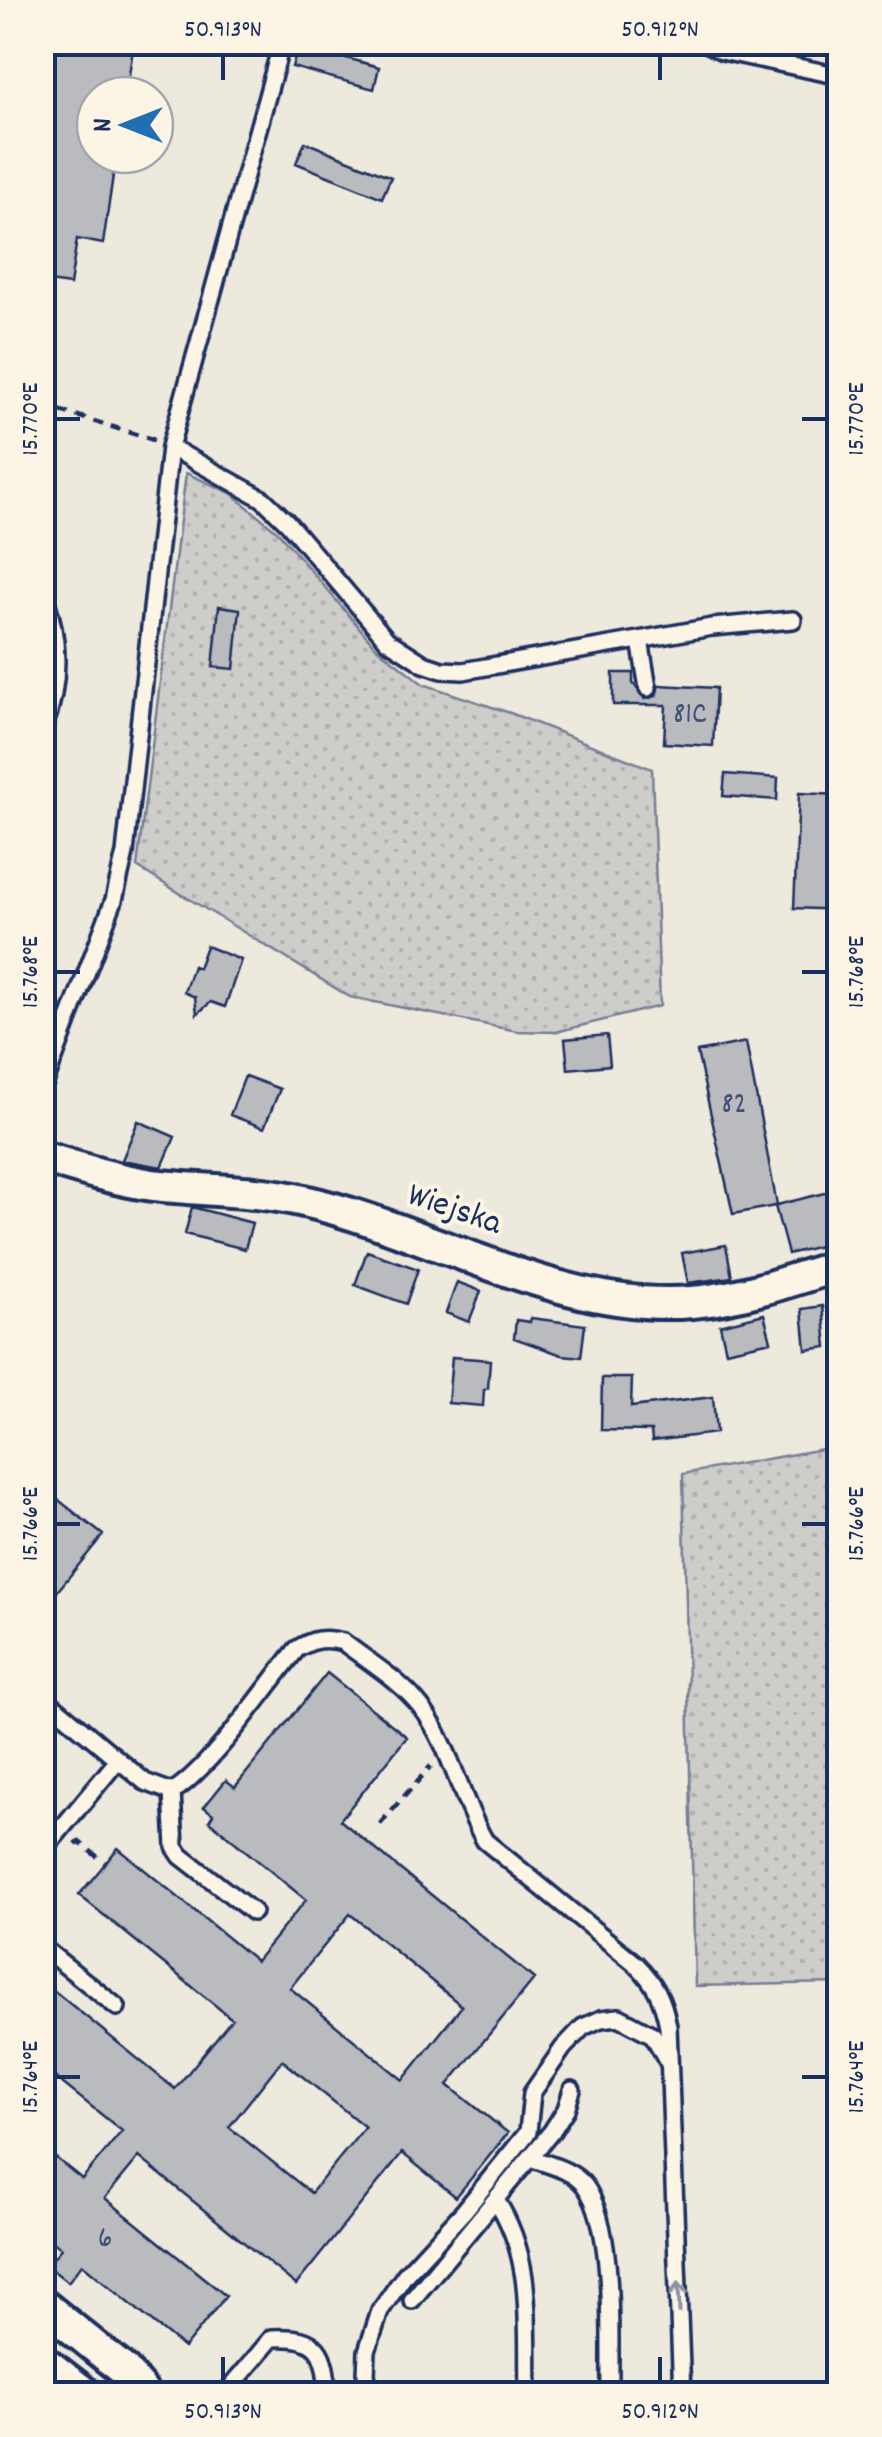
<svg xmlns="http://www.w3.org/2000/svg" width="882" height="2437" viewBox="0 0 882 2437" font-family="Dekko,sans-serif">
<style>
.grass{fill:url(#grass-dots);stroke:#757e94;stroke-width:2.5}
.building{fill:#babbbe;stroke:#1b2f5e;stroke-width:2.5;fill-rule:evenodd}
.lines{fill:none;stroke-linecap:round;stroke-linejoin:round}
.service-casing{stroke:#1b2f5e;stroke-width:22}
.minor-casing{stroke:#1b2f5e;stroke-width:38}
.path{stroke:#1b2f5e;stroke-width:5;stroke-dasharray:10 8;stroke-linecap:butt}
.service{stroke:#fcf5e5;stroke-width:15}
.minor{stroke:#fcf5e5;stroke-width:30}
.oneway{stroke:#8c92a2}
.ticks{fill:none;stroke:#1b2f5e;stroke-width:4}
.labels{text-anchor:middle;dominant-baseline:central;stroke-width:8;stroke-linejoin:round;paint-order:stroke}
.number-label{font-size:30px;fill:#435276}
.street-label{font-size:35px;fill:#1b2f5e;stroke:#fcf5e5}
.neatline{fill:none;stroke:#1b2f5e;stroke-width:4}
.ticks-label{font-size:25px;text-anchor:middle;fill:#1b2f5e}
</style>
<defs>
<pattern id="grass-dots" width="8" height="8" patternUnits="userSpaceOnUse" patternTransform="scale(2.5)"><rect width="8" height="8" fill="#cfcdca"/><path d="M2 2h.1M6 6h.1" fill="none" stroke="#b1b0b0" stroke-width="1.8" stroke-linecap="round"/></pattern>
</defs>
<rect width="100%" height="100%" fill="#eee9dd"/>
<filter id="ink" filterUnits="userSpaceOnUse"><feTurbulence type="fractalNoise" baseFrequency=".01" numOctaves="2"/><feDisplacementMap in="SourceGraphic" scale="20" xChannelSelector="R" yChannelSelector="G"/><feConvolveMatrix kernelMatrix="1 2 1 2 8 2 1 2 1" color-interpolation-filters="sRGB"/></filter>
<g filter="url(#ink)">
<path class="grass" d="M186,473L231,493L278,532L375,646L423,684L513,714L652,769L660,1006L556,1032L517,1031L350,997L137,867Z
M839,1446V1983L695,1986L683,1474Z"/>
<path class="building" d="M42,42H134L126,95H95V155H116L103,244L77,239L70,285L42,281Z
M299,45L379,67L374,89L292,67Z
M305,142L391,177L382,198L296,163Z
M219,606L240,609L234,669L213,667Z
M613,673H633V683L645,699L656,696L659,685L716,688L713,746L664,743L666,705H613Z
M725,774L778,778L777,800L723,796Z
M799,793L840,795V910L794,908Z
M206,946L241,960L225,1007L211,1002L197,1014L195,997L184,992L193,966L198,968Z
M607,1035L610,1065L568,1069L565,1039Z
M746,1042L777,1205L840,1189V1241L788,1254L775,1206L733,1214L697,1052Z
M245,1076L280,1089L264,1128L230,1115Z
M138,1121L175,1137L162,1167L122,1160Z
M192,1207L252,1223L245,1249L185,1234Z
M726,1245L732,1277L688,1283L682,1253Z
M367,1251L418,1269L406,1304L355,1285Z
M457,1282L481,1291L469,1322L446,1313Z
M823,1306L827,1347L806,1350L802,1309Z
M764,1314L771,1341L726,1351L720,1325Z
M531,1318L585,1325L581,1357L562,1355L514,1338L516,1320L530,1322Z
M452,1357L490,1360L488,1388L484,1390L483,1406L448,1403Z
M602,1378H632L631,1407L713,1397L716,1433L652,1441L651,1431L601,1430Z
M42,1487L103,1535L56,1593L42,1582Z
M327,1673L407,1737L340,1820L534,1979L448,2085L508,2133L456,2197L402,2153L296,2285L139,2157L105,2198L226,2296L184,2348L82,2264L68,2282L47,2266L61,2248L42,2233V2147L82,2179L122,2131L42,2067V1981L175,2089L232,2019L79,1895L118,1848L256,1961L306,1900L209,1821L213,1814L204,1807L226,1780L235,1787ZM350,1914L462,2006L403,2080L290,1988ZM282,2060L365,2127L311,2193L229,2127Z"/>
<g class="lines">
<g class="service-casing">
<path id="service" d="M704,42L722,51L840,76
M170,447L263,499L287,522L387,640L424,664L442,670L463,671L712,627L793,620
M42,591C61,637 60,685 43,730
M640,640L648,688
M42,730V765
M42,1090L114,900L125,853L170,447L282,42
M42,1606L44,1607
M42,1696L145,1782L172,1792C212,1767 265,1688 297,1649C313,1639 324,1637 343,1642C369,1662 401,1681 421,1707C451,1746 460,1799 485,1841L636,1964C655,1983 663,1999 668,2026L682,2394
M172,1792L175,1847L181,1856L253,1912
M42,1852L118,1760
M42,1947L117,2007
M530,2158C549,2165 573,2170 585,2186C616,2228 609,2342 610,2394
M496,2200C535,2260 526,2326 528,2394
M412,2300L552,2131L566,2109L572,2090
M225,2394L272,2338C320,2335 325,2352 328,2394
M371,2394L366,2375L367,2351L380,2311L405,2275L464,2211L528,2132L532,2093L563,2048L583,2027L601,2019L619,2017L653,2035L668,2062"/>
</g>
<g class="minor-casing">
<path id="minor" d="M42,1157C78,1168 116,1180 153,1185C204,1191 254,1189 304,1201C427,1229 564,1314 692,1302C742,1298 792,1280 840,1265
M42,2304L125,2371L144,2394
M42,2360L86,2394"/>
</g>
<path class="path" d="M42,405L154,440
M380,1824L431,1766
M76,1845L79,1842L105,1863
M42,1886L57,1869"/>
<use href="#service" class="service"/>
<use href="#minor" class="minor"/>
</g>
<defs><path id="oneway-shaft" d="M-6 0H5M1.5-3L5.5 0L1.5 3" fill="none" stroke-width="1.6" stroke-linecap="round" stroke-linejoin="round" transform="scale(2.5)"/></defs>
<use class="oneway" href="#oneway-shaft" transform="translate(679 2297) rotate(-92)"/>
</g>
<path class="ticks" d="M223,55V80M660,55V80M55,419H80M802,419H827M55,972H80M802,972H827M55,1524H80M802,1524H827M55,2077H80M802,2077H827M223,2357V2382M660,2357V2382"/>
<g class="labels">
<g class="number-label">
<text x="690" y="716">81C</text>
<text x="734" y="1106">82</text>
<text x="105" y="2240">6</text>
</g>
<g class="street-label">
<text transform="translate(454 1211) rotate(19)">Wiejska</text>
</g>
</g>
<rect width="882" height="2437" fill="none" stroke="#fcf5e5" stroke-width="110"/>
<g transform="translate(125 125) rotate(270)"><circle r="48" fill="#fcf5e5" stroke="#a2a6af" stroke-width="2.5"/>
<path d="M0-8L18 38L0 25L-18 38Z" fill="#1f6fb2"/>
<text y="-15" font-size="28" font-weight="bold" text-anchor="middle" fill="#1b2f5e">N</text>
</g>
<rect x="55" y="55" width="772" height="2327" class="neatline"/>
<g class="ticks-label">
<text x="223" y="36">50.913°N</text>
<text x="660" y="36">50.912°N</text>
<text transform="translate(854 419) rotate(-90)" y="9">15.770°E</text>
<text transform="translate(28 419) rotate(-90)" y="9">15.770°E</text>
<text transform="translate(854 972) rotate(-90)" y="9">15.768°E</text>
<text transform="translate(28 972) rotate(-90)" y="9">15.768°E</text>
<text transform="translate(854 1524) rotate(-90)" y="9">15.766°E</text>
<text transform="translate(28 1524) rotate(-90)" y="9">15.766°E</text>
<text transform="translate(854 2077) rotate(-90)" y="9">15.764°E</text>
<text transform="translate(28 2077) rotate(-90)" y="9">15.764°E</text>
<text x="223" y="2418">50.913°N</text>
<text x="660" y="2418">50.912°N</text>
</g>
</svg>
